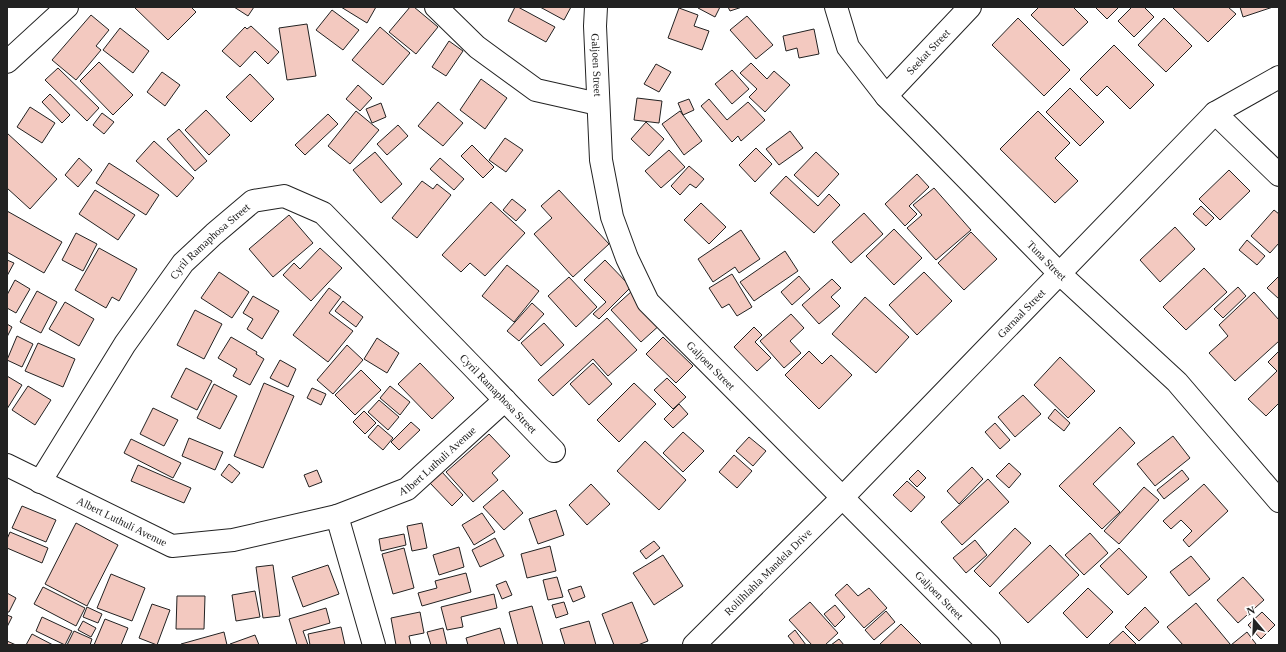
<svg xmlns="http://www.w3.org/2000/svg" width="1286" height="652" viewBox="0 0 1286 652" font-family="'Times New Roman',serif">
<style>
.building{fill:#f3c9c0;stroke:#222}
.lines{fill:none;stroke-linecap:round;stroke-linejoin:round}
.minor-casing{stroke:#222;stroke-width:24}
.minor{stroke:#fff;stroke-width:22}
.labels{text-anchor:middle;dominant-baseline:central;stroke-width:3;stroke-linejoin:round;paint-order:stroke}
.street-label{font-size:11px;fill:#222;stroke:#fff}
</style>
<rect width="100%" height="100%" fill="#fff"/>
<path class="building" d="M134,7H191L196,12L168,40Z
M234,7H254L248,16Z
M341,7H376L367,23Z
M410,7H414L438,27L416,54L389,32Z
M515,7H518L555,27L546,42L508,21Z
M540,7H571L564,20Z
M699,7H720L715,17L698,8Z
M728,7H742L730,11Z
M1039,7H1073L1088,22L1063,46L1031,15Z
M1095,7H1119L1107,19Z
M1132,7H1144L1154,17L1134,37L1118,21Z
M1172,7H1228L1236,14L1208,42Z
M1240,7H1273L1243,17Z
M679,8L698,15L694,26L709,31L702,50L668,38Z
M332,10L359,30L343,50L316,30Z
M91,15L109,30L96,46L101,50L76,80L52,60Z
M747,16L773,45L756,59L730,30Z
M1018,18L1070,70L1044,96L992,45Z
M1164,18L1192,46L1166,72L1138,45Z
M307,24L316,76L287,80L279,28Z
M251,26L279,52L268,64L255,51L240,67L222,51L245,27L247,29Z
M380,27L410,53L383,85L352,60Z
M120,28L149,51L133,73L103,50Z
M814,29L819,54L799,58L797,48L786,51L783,36Z
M449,41L463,51L446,76L432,67Z
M1114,45L1154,85L1130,109L1107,86L1097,96L1080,79Z
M99,62L133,95L113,115L80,81Z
M751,63L767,79L774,71L790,85L765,112L749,97L757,89L740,73Z
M656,64L671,72L659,92L644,84Z
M58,68L99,108L87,121L45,80Z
M732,70L749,89L732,104L715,84Z
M162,72L180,85L165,106L147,92Z
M250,74L274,99L251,122L226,97Z
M481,79L507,98L485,129L460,110Z
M358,85L372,98L360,111L346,99Z
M1070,88L1104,122L1080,146L1046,112Z
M50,94L70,115L62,123L42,102Z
M637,98L662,101L659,123L634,120Z
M689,99L694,110L683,115L678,103Z
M709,99L727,120L748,102L765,120L741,141L738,136L732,142L701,106Z
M438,102L463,123L443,146L418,126Z
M381,103L386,117L372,123L366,109Z
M30,107L55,123L42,143L17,127Z
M206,110L230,135L209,155L185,130Z
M356,111L379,130L350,164L328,146Z
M680,111L702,141L684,155L662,124Z
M1038,111L1070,143L1055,158L1078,181L1055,203L1000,149Z
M102,113L114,122L104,134L93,125Z
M328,114L338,124L305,155L295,145Z
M646,122L664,139L649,156L631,139Z
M398,125L408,136L387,155L377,144Z
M179,129L207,161L195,171L167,139Z
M790,131L803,148L779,165L766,149Z
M7,133L57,179L30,209L7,188Z
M505,138L523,150L506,172L489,160Z
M154,141L194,178L177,197L136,161Z
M472,145L494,167L483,178L461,156Z
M756,148L772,164L755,182L739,165Z
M669,150L685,167L661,188L645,171Z
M375,152L402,184L381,203L353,170Z
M816,152L839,174L818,197L794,175Z
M79,158L92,170L78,187L65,175Z
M440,158L464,179L454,190L430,169Z
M109,163L159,195L146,215L96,183Z
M689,166L704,179L696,188L690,184L680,195L671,186Z
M1229,170L1250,191L1220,220L1199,199Z
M917,174L929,187L909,206L917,214L905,226L885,204Z
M786,176L818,206L829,194L840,205L814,233L770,193Z
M422,181L433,189L437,184L451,195L417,238L392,218Z
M934,188L971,230L936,260L907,228L922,215L913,205Z
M95,190L135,215L118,240L79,214Z
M559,190L609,244L573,277L534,234L552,218L541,206Z
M512,199L526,210L516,221L503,210Z
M491,202L525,233L485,276L470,263L461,272L442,255Z
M701,203L726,227L709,244L684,220Z
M1201,206L1214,218L1206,226L1193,214Z
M1274,210L1279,214V243L1270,253L1251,236Z
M7,211L62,242L44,273L7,252Z
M864,213L883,234L851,263L832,242Z
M289,215L313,243L273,277L249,249Z
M1175,227L1195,249L1160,282L1140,260Z
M894,229L922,258L894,285L866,256Z
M741,230L760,259L739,273L735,267L713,282L698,259Z
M971,232L997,259L964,290L938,263Z
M76,233L97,244L83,271L62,260Z
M1247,240L1265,256L1257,265L1239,250Z
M99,248L137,269L119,301L112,297L106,308L75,290Z
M320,248L342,268L311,301L283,275L294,263L300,269Z
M785,251L798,271L754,301L740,282Z
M7,260L14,263L7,276Z
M605,260L631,287L599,319L593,314L606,302L584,280Z
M507,265L539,291L514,322L482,296Z
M1204,268L1227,292L1186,330L1163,307Z
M219,272L249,292L232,318L201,298Z
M924,272L952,301L917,335L889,305Z
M732,274L752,307L737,316L729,304L722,308L709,288Z
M799,276L810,289L792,305L781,292Z
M1279,276V299L1267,288Z
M569,277L597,307L576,327L548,296Z
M832,279L841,288L831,297L840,306L819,324L802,305Z
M15,280L30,289L16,313L7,308V295Z
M1238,287L1246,296L1223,318L1214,309Z
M329,288L341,297L329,313L353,331L328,362L293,335Z
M37,291L57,302L41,333L20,322Z
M632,291L662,323L641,342L611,310Z
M1254,292L1279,320V341L1235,381L1209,353L1228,336L1219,325Z
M253,296L279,311L262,339L247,329L253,319L243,313Z
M865,297L909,337L876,373L832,334Z
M343,301L363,317L356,327L335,311Z
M65,302L94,319L79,346L49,329Z
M532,303L544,314L519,341L507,331Z
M195,310L222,324L204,359L177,345Z
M791,314L804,328L790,341L801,353L784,368L760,341Z
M607,318L637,350L608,376L593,359L553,396L538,380Z
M544,323L564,345L541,366L521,343Z
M7,324L12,327L7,337Z
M754,327L762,335L755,342L771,358L757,371L734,347Z
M17,336L33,344L22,367L7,360Z
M231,337L257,352L256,354L264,359L250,385L233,376L237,369L218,358Z
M663,337L693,366L676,383L646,354Z
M377,338L399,353L387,373L364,359Z
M38,343L75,359L63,387L25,371Z
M347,345L363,360L333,394L317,380Z
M809,351L822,364L831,355L852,375L819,409L785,375Z
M1279,351V403L1266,416L1248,399L1277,371L1268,362Z
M1060,357L1095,391L1068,418L1034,385Z
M280,360L296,369L288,387L270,378Z
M420,363L454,398L432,419L398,384Z
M593,363L612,384L589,405L570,384Z
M186,368L212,381L197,410L171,397Z
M361,370L381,390L355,415L335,395Z
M7,376L22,385L7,409Z
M667,378L686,397L673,409L654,390Z
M264,383L294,396L263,468L234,456Z
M634,383L656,404L619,442L597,420Z
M214,384L237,396L220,429L197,418Z
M28,386L51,400L35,425L12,410Z
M390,386L410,402L400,415L380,398Z
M312,388L326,394L321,405L307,398Z
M1023,395L1041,414L1015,437L998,417Z
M379,400L399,417L388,430L368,412Z
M679,404L688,414L673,428L664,419Z
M153,408L178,420L164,446L140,434Z
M1055,409L1070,423L1064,431L1048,418Z
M364,411L376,423L365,434L353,422Z
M411,422L420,430L399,450L391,442Z
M995,423L1010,440L1000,449L985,432Z
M378,425L393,438L383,450L368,437Z
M1120,427L1135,443L1093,484L1120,512L1102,529L1059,486Z
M683,432L704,451L683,472L663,453Z
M489,434L510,456L492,473L498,480L473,502L446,472Z
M1173,436L1190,458L1155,486L1137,464Z
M749,437L766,451L753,466L736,451Z
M189,438L223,452L215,470L182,456Z
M131,439L181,463L173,478L124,453Z
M645,441L686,480L659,510L617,471Z
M734,455L752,471L737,488L719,472Z
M1009,463L1021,474L1009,488L996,476Z
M229,464L240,473L232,483L221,475Z
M138,465L191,488L184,503L131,481Z
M972,467L983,479L959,504L947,491Z
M317,470L322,482L309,487L304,475Z
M918,470L926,478L917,487L909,479Z
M1182,470L1189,479L1164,499L1157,490Z
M442,472L463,495L452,506L430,483Z
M988,479L1009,502L962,545L941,522Z
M907,481L925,497L911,512L893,495Z
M591,484L610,504L587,525L569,505Z
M1204,484L1228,511L1189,547L1183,540L1192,531L1181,520L1171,529L1163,521Z
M1144,487L1159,500L1119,544L1104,531Z
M503,490L523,513L504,530L483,507Z
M22,506L56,520L46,542L12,528Z
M556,510L564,535L538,544L529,519Z
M482,513L495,532L474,545L462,525Z
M76,523L118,545L87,606L45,584Z
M422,523L427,548L412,551L407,526Z
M1015,528L1031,543L990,587L974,571Z
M10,532L48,548L42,563L7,548V539Z
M1090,533L1108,553L1084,575L1065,555Z
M404,534L406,545L381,551L379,539Z
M495,538L504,556L480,567L472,550Z
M975,540L987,555L966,573L953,558Z
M654,541L660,548L646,559L640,551Z
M1050,545L1079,575L1028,623L999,593Z
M550,546L556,571L527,578L521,554Z
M459,547L464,567L439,575L433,555Z
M404,548L414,588L393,594L382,554Z
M1119,548L1147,577L1128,595L1100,566Z
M663,555L683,586L654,605L633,573Z
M1191,556L1210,579L1189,596L1170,572Z
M273,565L280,616L263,618L256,567Z
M328,565L339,594L303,607L292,577Z
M466,573L471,592L422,606L418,593L437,588L435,581Z
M111,574L145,588L132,621L97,608Z
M557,577L563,597L548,600L543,580Z
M1243,577L1264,600L1238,623L1217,600Z
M506,581L512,595L502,599L496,585Z
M847,584L858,596L869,588L887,608L864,628L835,595Z
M581,586L585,597L573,602L568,590Z
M43,587L85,608L76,626L34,604Z
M1088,588L1113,612L1087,638L1063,613Z
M255,591L260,617L236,621L232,595Z
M7,593L16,598L9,612H7Z
M494,594L497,608L461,617L463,627L447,630L441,607Z
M177,596H205L204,629H176Z
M564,602L568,614L556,618L552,605Z
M632,602L648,641L638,645H614L602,614Z
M810,602L838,633L825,645H812L789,620Z
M1196,603L1230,644L1228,645H1183L1167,627Z
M152,604L170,610L157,645L139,638Z
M835,605L845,617L835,627L824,614Z
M532,606L543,645H518L509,612Z
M87,607L102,614L98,623L83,617Z
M1145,607L1159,622L1139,641L1125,627Z
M326,608L330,623L303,631L308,645H297L289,619Z
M886,611L895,622L874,640L865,630Z
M420,612L424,633L409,636L411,645H396L391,618Z
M1262,612L1275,625L1261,639L1248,625Z
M7,615L12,617L7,627Z
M42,617L72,631L65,645L36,631Z
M105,619L128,628L121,645H94Z
M83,621L96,628L91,637L78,630Z
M589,621L596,645H565L560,629Z
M901,624L922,645H879Z
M341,627L345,645H310L308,634Z
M443,628L447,645H431L427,632Z
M500,628L505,645H468L466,638Z
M795,630L806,645H795L788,636Z
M74,631L92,639L90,645H67Z
M1123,631L1137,645H1108Z
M224,632L227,645H181V644Z
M1247,632L1256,644L1255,645H1231Z
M32,634L53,645H26Z
M255,635L259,645H230V644Z
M839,639L844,645H831Z
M7,641L16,645H7Z"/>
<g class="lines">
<g class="minor-casing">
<g id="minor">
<path d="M436,7L477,47L536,90L598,104"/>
<path id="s1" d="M596,7L595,26L601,160L612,217L627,258L648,302L989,645"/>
<path id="s2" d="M836,7L848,47L886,96L1060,274L1177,382L1279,501"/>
<path d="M7,62L67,7"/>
<path id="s3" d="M886,96L970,7"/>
<path d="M1215,113L1279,175"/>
<path id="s4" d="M7,465L172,546L233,540L337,516L374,645"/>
<path id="s5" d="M40,482L125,344L183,263L214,234L253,201L284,196L323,213L472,366L554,451"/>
<path id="s6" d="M337,516L407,489L505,400"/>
<path id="s7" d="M694,645L842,498L1215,113L1279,77"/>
</g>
</g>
<use href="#minor" class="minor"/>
</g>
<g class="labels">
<g class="street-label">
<text stroke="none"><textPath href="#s3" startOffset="61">Seekat Street</textPath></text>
<text stroke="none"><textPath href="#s1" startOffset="58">Galjoen Street</textPath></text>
<text stroke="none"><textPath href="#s5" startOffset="296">Cyril Ramaphosa Street</textPath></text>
<text stroke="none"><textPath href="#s2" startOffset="334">Tuna Street</textPath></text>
<text stroke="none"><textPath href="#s7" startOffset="466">Garnaal Street</textPath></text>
<text stroke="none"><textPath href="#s1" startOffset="393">Galjoen Street</textPath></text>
<text stroke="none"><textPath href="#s5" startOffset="681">Cyril Ramaphosa Street</textPath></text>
<text stroke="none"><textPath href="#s6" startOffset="116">Albert Luthuli Avenue</textPath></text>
<text stroke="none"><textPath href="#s4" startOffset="128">Albert Luthuli Avenue</textPath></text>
<text stroke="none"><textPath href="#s7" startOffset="104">Rolilhlahla Mandela Drive</textPath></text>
<text stroke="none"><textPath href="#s1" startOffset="717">Galjoen Street</textPath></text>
</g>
</g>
<rect width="1286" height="652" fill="none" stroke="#222222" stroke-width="16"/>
<g transform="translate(1254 620) rotate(341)" stroke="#ffffff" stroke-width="3" paint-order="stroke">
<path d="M0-3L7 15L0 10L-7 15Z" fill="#222222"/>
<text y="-6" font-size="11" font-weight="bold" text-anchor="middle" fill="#222222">N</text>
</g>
</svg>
